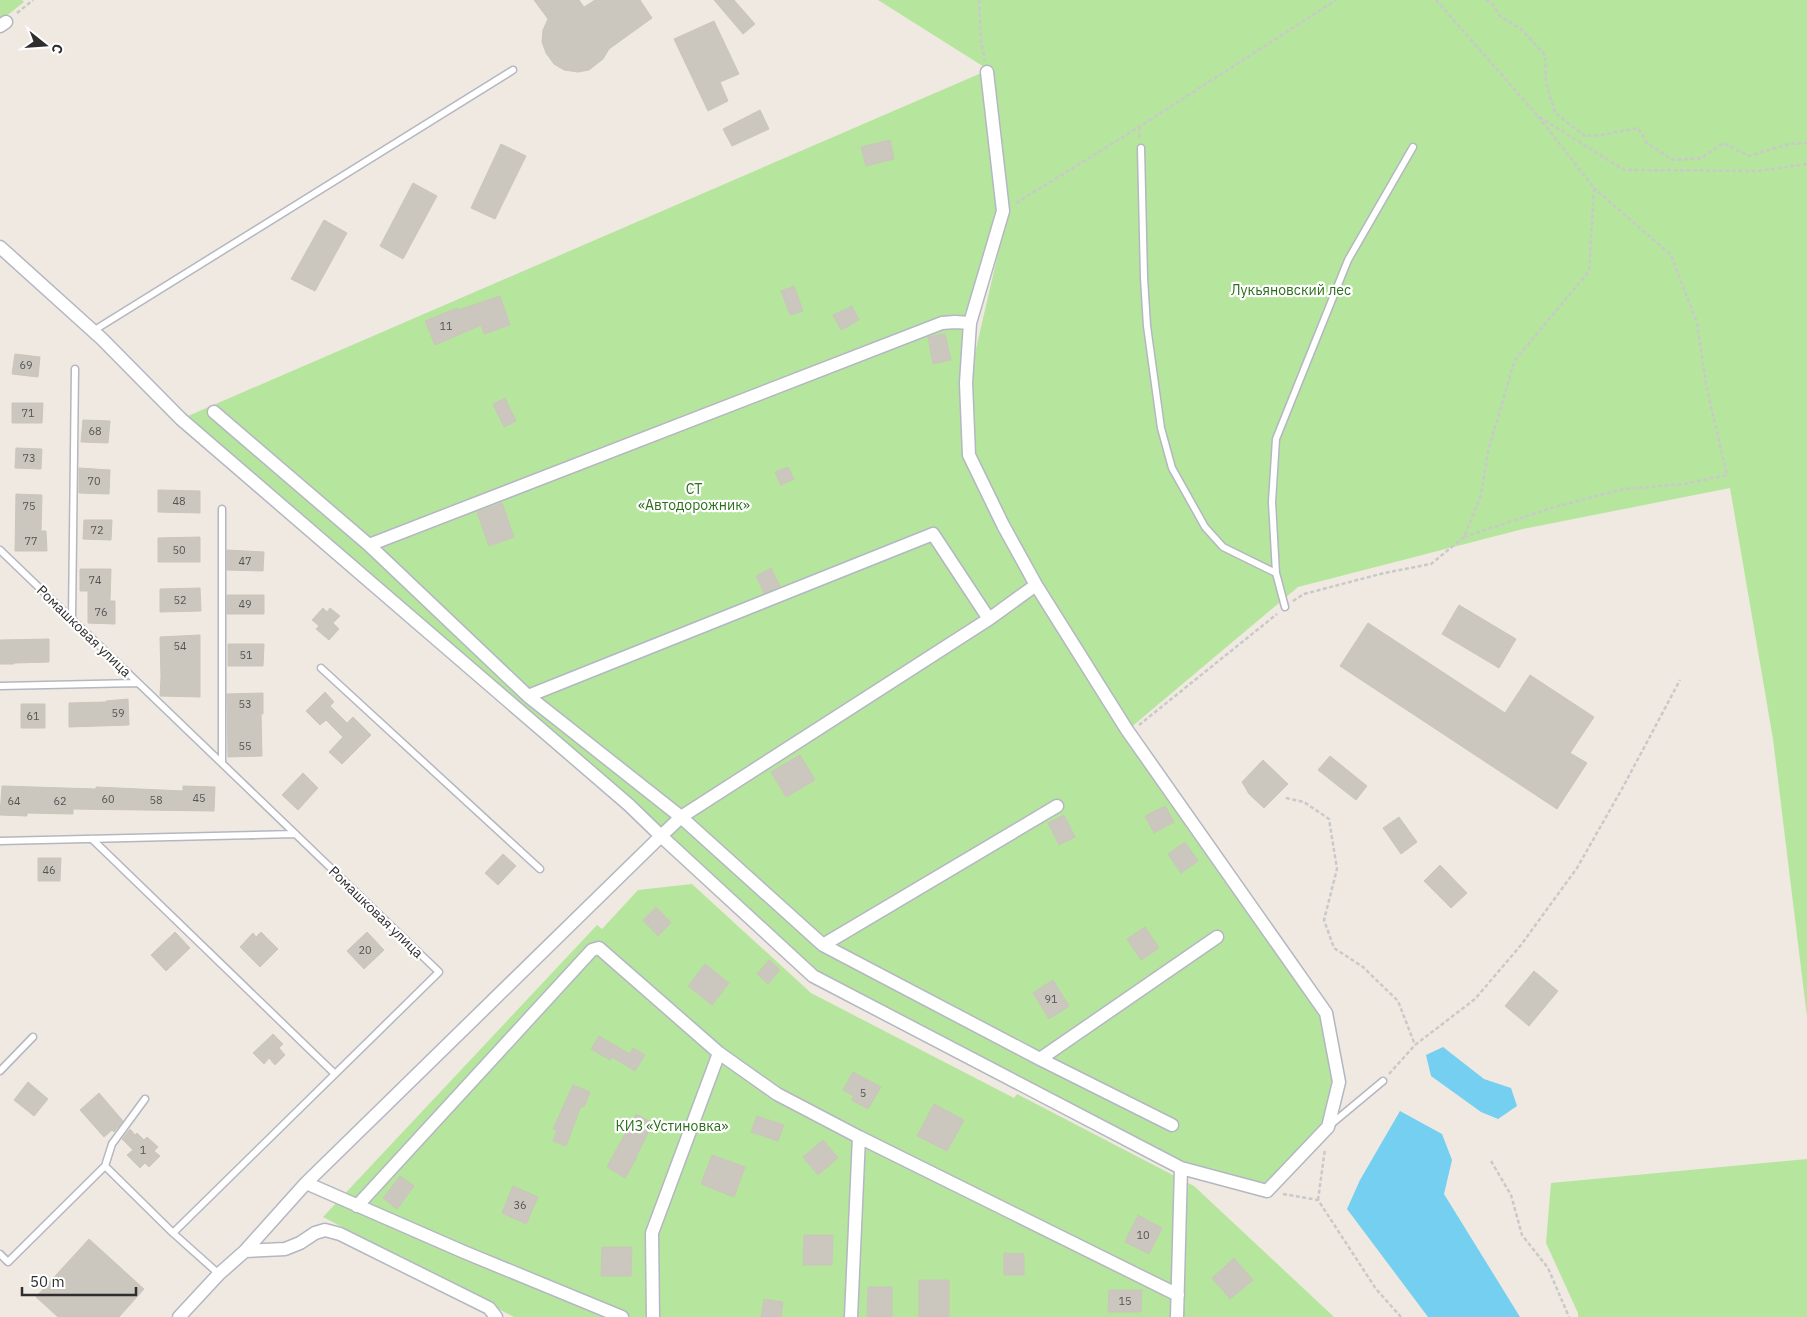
<svg xmlns="http://www.w3.org/2000/svg" width="1807" height="1317" viewBox="0 0 1807 1317" font-family="'IBM Plex Sans',sans-serif">
<style>
.green{fill:#b6e59e}
.water{fill:#75cff0}
.building{fill:#cbc7bf;stroke:#cbc5ba}
.lines{fill:none;stroke-linecap:round;stroke-linejoin:round}
.lane-casing{stroke:#b4b7c1;stroke-width:9}
.street-casing{stroke:#b4b7c1;stroke-width:15}
.path{stroke:#c9c9c9;stroke-width:2.5;stroke-dasharray:4 2.5;stroke-linecap:butt}
.lane{stroke:#fff;stroke-width:6}
.street{stroke:#fff;stroke-width:12}
.labels{text-anchor:middle;dominant-baseline:central;stroke-width:4.5;stroke-linejoin:round;paint-order:stroke}
.number-label{font-size:11px;fill:#555452}
.park-label{font-size:14px;fill:#2c6e1b;stroke:#fff}
.street-label{font-size:14px;fill:#2e2e2e;stroke:#fff}
</style>
<rect width="100%" height="100%" fill="#efe9e1"/>
<path class="green" d="M0,0H22L24,2L0,21Z
M878,0H1807V1017L1773,739L1730,488L1523,529L1298,587L1129,729L1026,560L972,454L968,383L1008,211L989,70Z
M986,71L997,211L966,323L967,456L1034,586L1326,1013L1339,1082L1328,1127L1267,1191L1191,1171L813,976L661,836L181,419Z
M692,884L811,993L1014,1098L1017,1094L1194,1186L1334,1317H514L323,1217L597,925L602,929L638,890Z
M1807,1159V1317H1578V1313L1546,1243L1551,1183Z"/>
<path class="water" d="M1443,1047L1484,1079L1511,1088L1517,1106L1498,1119L1481,1112L1431,1076L1426,1055Z
M1400,1111L1442,1134L1452,1160L1444,1194L1520,1317H1428L1347,1209L1360,1180Z"/>
<path class="building" d="M534,0H579L584,7L595,0H640L652,18L609,49L603,59L589,70L578,72L564,70L554,64L546,53L542,42L543,30L548,19Z
M714,0H734L755,24L743,34Z
M714,21L739,74L720,82L728,101L708,111L674,39Z
M760,110L769,129L732,146L723,129Z
M890,140L894,159L866,166L861,147Z
M501,144L526,156L495,219L471,208Z
M413,183L437,196L403,259L380,246Z
M324,220L347,233L315,291L291,279Z
M794,286L803,311L790,315L781,291Z
M500,296L510,325L484,334L481,325L435,345L425,321L457,308L458,310Z
M852,306L859,320L841,330L833,315Z
M945,334L951,360L933,364L928,337Z
M15,354L40,357L38,377L12,374Z
M505,398L516,421L504,427L493,404Z
M12,403H43L42,423H12Z
M83,420L110,421L108,443L81,442Z
M16,448L42,449L41,469L15,468Z
M788,467L794,479L781,485L775,472Z
M79,468L110,470L109,494L79,493Z
M158,490L200,491V513L158,512Z
M16,494L42,495L41,531H46L47,551H15Z
M502,503L514,537L489,546L477,512Z
M84,520H112L111,540L83,539Z
M200,537V562H158V538Z
M227,550L264,552L263,571L227,570Z
M771,568L780,586L764,593L756,576Z
M80,569H111L110,601H115V624L88,623V591H80Z
M200,588L201,611L160,612V589Z
M227,595H264V614H227Z
M1459,605L1516,639L1499,668L1442,634Z
M323,608L327,612L330,608L340,616L333,623L339,629L329,640L316,629L319,626L312,620Z
M1368,623L1505,713L1530,675L1594,717L1570,753L1587,763L1557,809L1340,666Z
M200,635V697L160,696L161,677L160,637Z
M49,639V662L14,663V664H0V640Z
M228,644H264L263,666H228Z
M325,692L334,702L330,706L347,723L353,717L371,735L342,764L329,752L343,737L326,720L320,725L306,711Z
M263,693V714H261L262,756L228,757L227,694Z
M128,699L129,725L69,727V703L106,702V701Z
M21,704H45V728H21Z
M800,755L815,780L786,797L771,772Z
M1330,756L1367,786L1356,800L1318,770Z
M1263,760L1288,784L1264,808L1249,794L1242,782Z
M303,773L318,788L298,810L282,795Z
M2,786L96,789V787L183,791V786L215,787L214,811L73,809V814L27,813V816L0,815Z
M1165,806L1174,822L1154,833L1145,816Z
M1064,815L1075,837L1059,845L1048,823Z
M1399,817L1417,842L1401,854L1383,828Z
M1185,842L1198,861L1181,873L1168,854Z
M503,854L516,866L498,885L485,873Z
M38,858H61L60,881H38Z
M1440,865L1467,893L1451,908L1424,881Z
M656,907L671,923L658,936L643,920Z
M1145,927L1159,948L1141,960L1127,939Z
M175,932L190,948L166,971L151,955Z
M261,932L278,949L260,967L240,947L253,933L256,937Z
M367,932L384,950L364,969L347,951Z
M769,960L780,970L768,984L757,974Z
M705,964L729,983L712,1005L688,986Z
M1534,971L1558,991L1529,1026L1505,1006Z
M1053,980L1069,1006L1049,1019L1033,993Z
M273,1034L283,1044L279,1048L285,1055L275,1065L269,1058L264,1064L253,1053Z
M599,1036L630,1054L633,1048L645,1055L635,1071L612,1057L610,1060L591,1049Z
M853,1072L881,1087L868,1109L851,1100L854,1096L843,1090Z
M28,1082L48,1099L34,1116L14,1100Z
M573,1085L590,1092L584,1107L581,1106L566,1146L553,1141L557,1130L553,1129Z
M99,1093L123,1121L114,1132L112,1130L104,1137L80,1110Z
M934,1104L964,1120L947,1151L917,1136Z
M636,1114L653,1123L636,1157H637L625,1178L607,1167Z
M757,1116L784,1125L778,1141L751,1132Z
M130,1129L135,1135L137,1133L144,1140L147,1137L158,1147L154,1151L160,1156L149,1167L145,1163L140,1168L127,1155L133,1150L122,1139Z
M823,1140L838,1158L818,1175L803,1157Z
M712,1155L745,1167L734,1197L701,1184Z
M400,1176L414,1186L397,1209L383,1198Z
M513,1186L538,1197L526,1224L502,1213Z
M1138,1215L1162,1228L1149,1254L1125,1242Z
M804,1235H833L832,1265H803Z
M89,1239L144,1289L119,1317H58L36,1297Z
M602,1247H632L631,1276H601Z
M1004,1253L1024,1254V1275H1004Z
M1234,1258L1253,1280L1230,1299L1212,1278Z
M919,1280H949V1317H919Z
M868,1287H892V1317H867Z
M1109,1290H1142L1141,1312H1108Z
M764,1299L783,1302L781,1317H761Z"/>
<g class="lines">
<g class="lane-casing">
<path id="lane" d="M1141,148L1144,278L1147,326L1161,428L1172,468L1205,527L1223,547L1276,573L1285,607
M93,331L513,70
M0,550L439,972L173,1233L219,1274
M1276,573L1272,502L1276,439L1348,260L1413,147
M72,620L75,369
M321,668L540,869
M0,686L138,683
M222,763V509
M92,839L335,1074
M0,841L295,834
M0,1071L33,1037
M1329,1126L1383,1081
M105,1166L112,1144L145,1099
M0,1254L8,1262L105,1166L173,1233"/>
</g>
<g class="street-casing">
<path id="street" d="M0,26L6,22
M0,247L102,339L181,419L629,805L661,836L681,817L989,619L1036,585
M214,412L369,545L528,696L933,534L989,619
M369,545L942,323L955,322L970,323
M528,696L681,817L823,945L1040,1059L1172,1125
M823,945L1057,806
M1040,1059L1217,937
M306,1183L464,1252L622,1317
M357,1206L592,950L599,948L719,1053L777,1094L859,1137L1178,1295
M245,1251L285,1249L300,1243L315,1233L325,1230L340,1234L489,1308L496,1317
M179,1317L219,1274L245,1251L306,1183L661,836L813,976L1181,1168L1267,1191L1328,1127L1339,1082L1326,1013L1127,730L1036,585L1003,525L969,455L966,383L970,323L1003,211L987,72
M653,1317L652,1233L719,1053
M851,1317L859,1137
M1177,1317L1181,1168"/>
</g>
<path class="path" d="M979,0L981,40L985,61
M1436,0L1538,116L1624,170L1758,171L1807,164
M1486,0L1491,2L1501,17L1521,29L1545,55L1546,82L1555,113L1585,136L1601,135L1638,128L1647,143L1673,160L1702,158L1723,143L1749,156L1789,144L1807,143
M17,13L33,0
M1139,127L1140,138
M1016,203L1139,127L1336,0
M1464,537L1551,508L1623,489L1684,484L1727,475L1706,385L1697,323L1671,255L1594,188
M1293,601L1304,594L1384,573L1431,564L1464,537L1481,495L1488,451L1515,360L1589,271L1594,188L1538,116
M1139,725L1277,614
M1286,798L1304,802L1329,819L1337,869L1324,920L1334,948L1363,967L1398,1001L1415,1045
M1389,1074L1415,1045L1475,999L1521,945L1577,868L1623,787L1680,680
M1491,1161L1511,1195L1522,1235L1548,1268L1569,1317
M1283,1194L1318,1200L1376,1289L1401,1317
M1318,1200L1325,1149"/>
<use href="#lane" class="lane"/>
<use href="#street" class="street"/>
</g>
<g class="labels">
<g class="number-label">
<text x="446" y="326">11</text>
<text x="26" y="365">69</text>
<text x="28" y="413">71</text>
<text x="95" y="431">68</text>
<text x="29" y="458">73</text>
<text x="94" y="481">70</text>
<text x="179" y="501">48</text>
<text x="29" y="506">75</text>
<text x="97" y="530">72</text>
<text x="31" y="541">77</text>
<text x="179" y="550">50</text>
<text x="245" y="561">47</text>
<text x="95" y="580">74</text>
<text x="180" y="600">52</text>
<text x="245" y="604">49</text>
<text x="101" y="612">76</text>
<text x="180" y="646">54</text>
<text x="246" y="655">51</text>
<text x="245" y="704">53</text>
<text x="118" y="713">59</text>
<text x="33" y="716">61</text>
<text x="245" y="746">55</text>
<text x="199" y="798">45</text>
<text x="108" y="799">60</text>
<text x="156" y="800">58</text>
<text x="14" y="801">64</text>
<text x="60" y="801">62</text>
<text x="49" y="870">46</text>
<text x="365" y="950">20</text>
<text x="1051" y="999">91</text>
<text x="863" y="1093">5</text>
<text x="143" y="1150">1</text>
<text x="520" y="1205">36</text>
<text x="1143" y="1235">10</text>
<text x="1125" y="1301">15</text>
</g>
<g class="park-label">
<text x="1291" y="290">Лукьяновский лес</text>
<text x="694" y="489">СТ<tspan x="694" dy="16">«Автодорожник»</tspan></text>
<text x="672" y="1126">КИЗ «Устиновка»</text>
</g>
<g class="street-label">
<text transform="translate(84 631) rotate(44)">Ромашковая улица</text>
<text transform="translate(376 912) rotate(44)">Ромашковая улица</text>
</g>
</g>
<g transform="translate(45 45) rotate(107)" stroke="#ffffff" stroke-width="4" paint-order="stroke">
<path d="M0-4L9 19L0 12L-9 19Z" fill="#2e2e2e"/>
<text y="-8" font-size="14" font-weight="bold" text-anchor="middle" fill="#2e2e2e">С</text>
</g>
<path d="M22 1287v8h114v-8" fill="none" stroke="#2e2e2e" stroke-width="2.5"/>
<text x="30" y="1287" font-size="15" fill="#2e2e2e" stroke="#ffffff" stroke-width="4" paint-order="stroke">50 m</text>
</svg>
